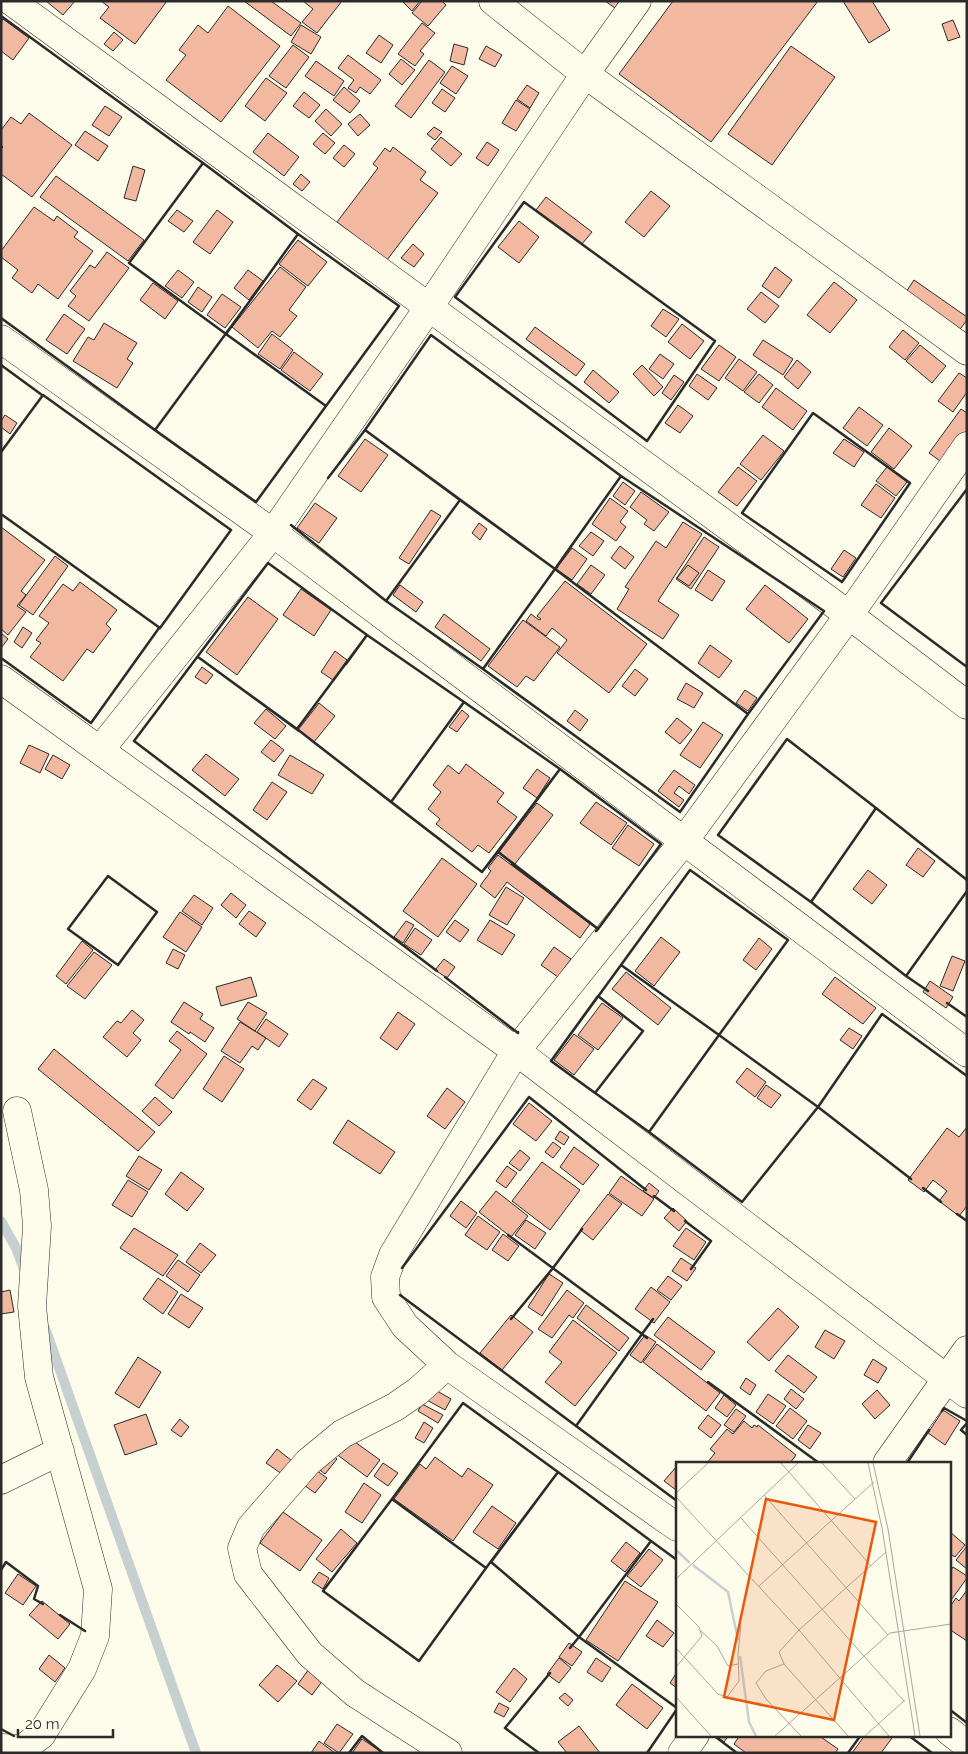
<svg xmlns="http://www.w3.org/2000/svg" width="968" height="1754" viewBox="0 0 968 1754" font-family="Raleway,sans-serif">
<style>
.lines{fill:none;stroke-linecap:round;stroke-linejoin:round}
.stream{stroke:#c7d0d0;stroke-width:10}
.building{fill:#f2b8a0;stroke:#2b2b2b}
.street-casing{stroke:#2b2b2b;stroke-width:29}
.street{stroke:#fdfbea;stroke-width:28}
.wall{stroke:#2b2b2b;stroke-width:2.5}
.inset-river{fill:none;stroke:#c7d0d0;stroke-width:2.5}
.inset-road{fill:none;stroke:#a9a89e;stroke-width:1}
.view{fill:#e8590c;fill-opacity:0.15;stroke:#e8590c;stroke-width:2.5}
.inset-edge{fill:none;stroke:#2b2b2b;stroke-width:2.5}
</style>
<rect width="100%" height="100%" fill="#fdfbea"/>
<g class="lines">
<path class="stream" d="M1,1221L16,1248L25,1272
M45,1328L196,1753"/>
</g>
<path class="building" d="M46,1H75L63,15Z
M101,1H167L135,44L100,18L109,7Z
M244,1H271L301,23L291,36Z
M303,1H342L317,33L302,22L313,9Z
M402,1H420L412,11Z
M422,1H442L446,5L428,26L412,13Z
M605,1H619L615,8Z
M673,1H818L711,142L619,74Z
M843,1H872L890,30L869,43Z
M228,6L280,46L221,122L166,80L186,55L179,50L198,25L208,33Z
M3,19L29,38L13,60L1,51V22Z
M953,20L960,37L948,41L942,24Z
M422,23L435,33L420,51L424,54L415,66L398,54Z
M301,25L321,37L311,54L291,42Z
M114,32L123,40L113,51L104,44Z
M379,35L393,45L381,63L366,53Z
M454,44L468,48L464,65L450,61Z
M293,45L309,57L286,88L269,76Z
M486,46L502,55L495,67L479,59Z
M791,46L835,77L772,165L728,134Z
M348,55L381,80L370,94L360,87L356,93L348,88L354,80L338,68Z
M401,59L415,70L402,85L389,74Z
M429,60L445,72L411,118L395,106Z
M316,61L344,81L334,96L305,76Z
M452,66L468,76L456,94L440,83Z
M266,78L287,93L265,121L245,106Z
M527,85L539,93L530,108L517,99Z
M344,87L360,101L350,113L333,100Z
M442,89L455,98L445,112L432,103Z
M304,92L320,105L309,118L293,106Z
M516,100L530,109L516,131L502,123Z
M105,106L122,117L109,136L92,125Z
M326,109L342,124L331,136L315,121Z
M29,113L72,145L32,197L1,174V149L3,147L1,145V130L11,117L21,124Z
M360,114L370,125L358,136L348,124Z
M434,127L442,132L435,140L427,134Z
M85,131L108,146L98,161L75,145Z
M268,133L299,157L284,176L253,152Z
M323,133L335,143L325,154L313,144Z
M441,137L462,154L451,166L431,149Z
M487,142L499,150L488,166L476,158Z
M344,145L355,154L344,167L333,158Z
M393,147L426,172L420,180L438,193L387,260L337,222L378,168L373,164L385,148L390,152Z
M133,166L145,170L136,201L124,198Z
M301,174L310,182L302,191L293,184Z
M56,176L144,240L128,261L40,197Z
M651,191L670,206L644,237L625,222Z
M546,197L592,232L582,244L536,210Z
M34,207L54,221L57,216L78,232L74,237L93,251L58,299L38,284L32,293L12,278L18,270L1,257V251Z
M177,210L193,221L184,232L168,221Z
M217,210L233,222L210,254L193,242Z
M519,221L539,237L519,263L498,247Z
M298,240L327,262L308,286L279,264Z
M413,244L424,254L414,267L401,258Z
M107,252L129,268L89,321L68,306L76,296L70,291L90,265L95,268Z
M280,267L306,287L289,310L297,316L280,337L272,331L258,348L232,327Z
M775,267L792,280L779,298L762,286Z
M178,270L194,282L182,298L165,286Z
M248,270L263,281L249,300L234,288Z
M914,280L967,317V320L958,332L904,295Z
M834,282L857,300L830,333L807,315Z
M153,283L178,301L165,319L140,300Z
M198,287L212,297L202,312L188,302Z
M761,292L779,306L765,323L747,309Z
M222,294L241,307L225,328L207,315Z
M663,309L679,319L666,337L651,326Z
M64,314L85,329L67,354L46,340Z
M104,323L137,343L127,359L133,363L117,388L73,361L88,337L94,340Z
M682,324L704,341L690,359L668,342Z
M535,327L585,364L576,376L526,339Z
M903,330L919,343L905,360L889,347Z
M272,334L293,350L280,369L258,354Z
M763,340L793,359L783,375L753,355Z
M719,345L736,357L719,381L701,369Z
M920,345L946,366L932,383L906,361Z
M294,352L323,374L310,391L281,370Z
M660,354L674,364L663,379L649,369Z
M739,359L757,372L743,391L725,378Z
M797,360L811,372L798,389L784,377Z
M642,365L663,387L654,396L633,374Z
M593,370L619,392L609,403L584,382Z
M959,373L967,378V392L953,412L938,401Z
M697,374L717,388L708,400L689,386Z
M759,374L773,385L759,403L744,392Z
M674,375L684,382L671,400L662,393Z
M776,388L807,411L793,430L762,407Z
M678,405L693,416L680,433L665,423Z
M859,407L883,425L867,446L843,428Z
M961,409L967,413V430L943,463L929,453Z
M5,415L17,423L10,434L1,427V421Z
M889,428L912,446L894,469L871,452Z
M763,435L784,451L761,480L740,464Z
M365,439L388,455L361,492L338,476Z
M844,439L864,452L854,467L833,453Z
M738,467L757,481L737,506L718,492Z
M887,467L907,482L896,496L876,481Z
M623,482L635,491L625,505L613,496Z
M876,484L895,498L881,518L861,505Z
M641,492L669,512L654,531L644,524L647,520L630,507Z
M610,498L628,511L620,522L626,527L616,541L592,524Z
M315,503L337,518L319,543L297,528Z
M431,510L441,516L409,564L399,558Z
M683,522L702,534L658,601L679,615L663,639L617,609L629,589L625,587L656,541L666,548Z
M479,523L487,529L480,540L472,533Z
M1,527L45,560L21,591L26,595L17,606L26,612L8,635L1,629Z
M591,532L604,541L593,556L579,546Z
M704,537L719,547L691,589L676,579Z
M620,546L634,557L625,569L611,558Z
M572,548L587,559L572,580L556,569Z
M844,550L856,558L843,577L831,569Z
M55,556L68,566L33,615L19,605Z
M591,565L605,575L591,594L577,584Z
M688,565L699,573L689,586L677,578Z
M708,570L725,581L712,601L695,590Z
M565,581L647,644L609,693L557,653L567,640L552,628L546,636L526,621L531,614L539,620L541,619L537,616Z
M80,582L117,610L106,624L111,629L93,653L87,649L63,681L30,657L41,643L36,640L49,623L39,616L63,584L73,591Z
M400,585L423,602L416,612L393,595Z
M765,585L808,619L789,643L746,609Z
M301,589L331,610L314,636L283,615Z
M248,597L278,619L237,675L206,652Z
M444,614L490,649L481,661L435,627Z
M523,620L560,647L534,681L526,676L517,687L488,666Z
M23,627L32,633L22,648L14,642Z
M1,633L8,639L1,648Z
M710,645L732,661L719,678L698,663Z
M335,651L347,660L333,680L321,672Z
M202,667L213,675L206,684L195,677Z
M635,669L648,679L635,696L622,686Z
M686,683L703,693L694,708L677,699Z
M745,690L757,698L748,711L736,703Z
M319,703L335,716L314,742L298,730Z
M266,709L286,726L275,739L254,723Z
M462,710L469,716L457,732L449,727Z
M575,710L588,720L580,731L567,721Z
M677,718L692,730L680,744L665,732Z
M703,722L723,735L700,768L680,755Z
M271,740L284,750L274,762L261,752Z
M29,745L49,754L40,773L20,763Z
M206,754L239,779L225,796L192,770Z
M53,755L70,765L62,779L45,769Z
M290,755L324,775L312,794L278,775Z
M466,764L504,793L497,802L517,817L489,853L478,845L472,852L436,824L440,819L428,809L441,792L433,785L448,765L459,774Z
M537,769L550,778L537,798L523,788Z
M674,770L695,785L689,794L679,786L674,793L684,800L679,807L658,791Z
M272,782L287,792L267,820L253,810Z
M596,802L627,823L611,845L580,823Z
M537,803L553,815L515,864L499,852Z
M628,825L654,844L639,866L612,848Z
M918,848L935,861L923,877L906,865Z
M498,855L590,924L580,938L507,882L495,898L480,886L491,871L488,868Z
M442,858L477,884L438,937L403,911Z
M868,870L887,885L872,904L853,889Z
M506,887L524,898L507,925L489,915Z
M231,893L246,905L236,918L221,905Z
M194,895L213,908L202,925L182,911Z
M249,911L266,923L256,937L239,924Z
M180,912L202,927L186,952L163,937Z
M455,920L469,930L460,942L446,932Z
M490,920L515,935L502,955L477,940Z
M406,921L414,925L403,943L394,937Z
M415,928L432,940L421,955L404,944Z
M661,937L680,952L654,986L635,971Z
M759,938L772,949L756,970L743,960Z
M82,941L93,950L66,984L56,976Z
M554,947L571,959L558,977L541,965Z
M173,949L185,955L178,969L166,963Z
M94,952L112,965L85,999L67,986Z
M952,956L965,961L953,991L940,986Z
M444,959L455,967L447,978L435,970Z
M626,972L671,1008L658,1025L612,989Z
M251,977L257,996L221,1006L216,987Z
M835,977L876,1008L863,1024L822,994Z
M930,981L953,997L946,1008L923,992Z
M184,1002L203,1014L200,1019L214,1028L205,1042L190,1032L189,1034L171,1022Z
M248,1002L267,1013L255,1031L237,1019Z
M602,1003L623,1018L598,1050L578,1035Z
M132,1010L144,1020L133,1033L141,1040L127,1057L103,1037L117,1021L121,1023Z
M398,1012L415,1024L397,1050L380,1038Z
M266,1019L288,1034L279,1047L257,1032Z
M240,1022L266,1038L258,1050L252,1046L240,1063L221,1051Z
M849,1028L862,1036L853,1049L840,1040Z
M177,1031L207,1054L173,1099L155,1085L181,1050L169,1041Z
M574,1034L594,1049L574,1075L554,1060Z
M54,1049L155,1132L138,1151L38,1069Z
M224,1056L244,1069L222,1102L203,1089Z
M747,1068L766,1082L755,1097L736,1082Z
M313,1079L327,1088L311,1110L297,1100Z
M766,1085L781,1095L771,1108L757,1098Z
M447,1088L465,1102L445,1129L427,1116Z
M155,1097L172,1112L159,1126L142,1111Z
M529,1103L552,1121L536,1141L513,1124Z
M348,1120L395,1152L380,1174L333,1143Z
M967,1127V1206L959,1216L939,1201L947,1191L933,1180L924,1192L908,1180L947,1128L959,1137Z
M560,1131L569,1137L564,1145L555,1139Z
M553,1142L561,1148L553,1158L545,1152Z
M574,1147L599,1165L583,1185L560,1167Z
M520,1150L530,1158L520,1171L509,1163Z
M139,1156L162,1170L149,1190L126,1176Z
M542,1162L580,1190L550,1230L512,1201Z
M507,1166L517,1173L506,1188L496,1181Z
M181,1172L204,1189L187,1211L165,1194Z
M621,1176L654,1199L642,1216L609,1193Z
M128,1180L148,1192L132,1217L112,1205Z
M649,1183L659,1191L654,1198L643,1191Z
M496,1191L528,1216L511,1237L479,1212Z
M608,1194L622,1204L593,1240L580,1230Z
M461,1201L477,1213L466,1228L450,1216Z
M673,1208L687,1221L679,1231L664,1218Z
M478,1216L500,1232L487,1250L465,1235Z
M526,1220L546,1233L535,1249L515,1235Z
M134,1228L178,1255L163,1276L120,1248Z
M686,1228L706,1242L694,1260L673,1246Z
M503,1234L519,1246L508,1261L492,1250Z
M200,1243L216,1255L201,1273L186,1262Z
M681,1258L696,1268L687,1281L672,1271Z
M178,1260L200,1275L188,1292L166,1276Z
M549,1274L563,1283L542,1316L528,1307Z
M668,1276L682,1286L671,1300L657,1290Z
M158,1278L178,1292L163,1314L143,1299Z
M651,1287L670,1302L654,1323L635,1309Z
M10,1290L14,1312L1,1314V1292Z
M567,1290L584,1303L573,1318L569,1315L552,1338L538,1329Z
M181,1294L203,1308L189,1328L168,1314Z
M586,1305L629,1338L619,1351L577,1318Z
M778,1308L799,1327L769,1361L747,1342Z
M511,1315L533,1332L502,1370L480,1353Z
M668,1317L715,1352L701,1370L654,1335Z
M573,1320L617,1353L575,1406L545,1382L562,1362L549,1352Z
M825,1330L845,1341L834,1359L815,1347Z
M645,1335L656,1342L641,1363L630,1355Z
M657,1344L720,1393L706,1411L643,1362Z
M788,1355L817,1377L804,1393L775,1371Z
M138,1357L161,1372L139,1408L115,1393Z
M873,1359L887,1368L878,1383L864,1375Z
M746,1378L756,1385L750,1395L740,1388Z
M432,1388L451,1399L445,1410L425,1399Z
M791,1389L804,1399L796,1409L784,1399Z
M877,1390L890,1405L875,1419L862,1404Z
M768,1394L786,1406L773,1424L756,1412Z
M724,1395L736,1405L727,1417L715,1408Z
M422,1404L443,1415L438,1423L418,1411Z
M790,1408L807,1421L793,1439L776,1426Z
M736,1409L746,1416L734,1432L724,1425Z
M943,1410L960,1421L945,1445L928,1433Z
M146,1414L157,1444L125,1455L114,1425Z
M708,1415L721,1425L711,1438L698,1428Z
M180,1419L189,1427L181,1437L171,1430Z
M744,1421L752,1428L754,1425L757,1427L758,1425L796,1455L790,1463H707L715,1453L710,1449L727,1429L733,1434Z
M424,1422L433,1428L424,1443L415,1438Z
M808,1425L821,1433L810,1449L798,1440Z
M348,1437L380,1460L367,1477L335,1453Z
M323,1447L337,1459L325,1474L310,1462Z
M277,1449L292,1461L282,1474L266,1463Z
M435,1457L462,1477L468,1468L493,1485L453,1541L394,1499L420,1464L426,1469Z
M383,1463L398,1473L388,1486L374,1476Z
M309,1465L327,1478L315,1493L297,1480Z
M677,1466V1490H676L664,1481Z
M364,1483L381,1495L362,1523L345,1512Z
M492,1506L516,1523L498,1549L473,1532Z
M283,1512L322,1540L300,1571L260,1543Z
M341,1529L357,1543L332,1572L316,1559Z
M949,1531L965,1545L955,1557L949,1553Z
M626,1542L640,1553L625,1572L611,1561Z
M967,1546V1569L956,1560Z
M649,1549L663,1560L641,1587L627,1576Z
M953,1567L967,1576V1578L949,1603V1573Z
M319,1572L329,1578L323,1589L312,1582Z
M18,1574L36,1586L23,1605L5,1593Z
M625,1581L658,1602L618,1661L586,1640Z
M967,1590V1641L949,1629V1608L956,1598L959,1601Z
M42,1601L70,1624L58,1639L29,1615Z
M657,1620L674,1633L663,1647L646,1636Z
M569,1643L582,1652L572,1666L559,1657Z
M49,1655L65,1668L55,1682L39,1669Z
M559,1658L571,1668L559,1683L547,1674Z
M596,1658L611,1668L602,1682L587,1672Z
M277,1665L297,1681L278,1702L259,1685Z
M514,1668L527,1679L510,1702L496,1692Z
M309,1669L323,1680L312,1695L298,1684Z
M677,1672V1688L670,1683Z
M632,1684L663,1708L647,1729L616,1705Z
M565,1693L573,1700L568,1706L559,1698Z
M499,1703L509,1708L504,1717L494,1712Z
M337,1724L353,1734L339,1753L324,1743Z
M579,1726L600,1753H567L558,1742Z
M715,1735H729L724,1742Z
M740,1735H818L838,1749L835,1753H746L734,1744Z
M865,1735H888L892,1738L881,1753H852Z
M362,1739L380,1751L379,1753H352Z
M319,1741L335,1753H311Z"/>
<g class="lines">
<g class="street-casing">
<path id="street" d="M11,1L849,615L967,705
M493,1L585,74L967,351
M1,339L273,533L967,1053
M1,679L516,1051L967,1394
M100,750L273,533L429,307L585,74L637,1
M447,1365L418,1391L395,1407L342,1434L308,1462L251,1527L242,1548L248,1574L310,1654L355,1693L448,1753
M887,1463L967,1350
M1,1480L60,1451
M677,1527L447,1365L405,1326L386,1297L385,1277L393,1255L516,1051L684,841L849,615L967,446
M949,1731L967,1745
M1,1748L22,1749L41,1735L82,1669L95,1636L98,1589L39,1377L32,1306L37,1226L34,1190L17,1111
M682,1753L695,1735"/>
</g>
<use href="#street" class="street"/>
<path class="wall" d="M1,16L203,163L202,164
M524,202L715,341L647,441L455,297Z
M298,234L399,306L326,406L226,334Z
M1,318L155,430
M226,334L326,406L256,502L155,430L252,298
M226,334L129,263L203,163L298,234L262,284
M1,365L42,395
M813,413L910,483L842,582L742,513Z
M365,430L555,569L557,567
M1,452L43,395L231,530L160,628L1,514
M621,476L824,611L748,714L555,569Z
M328,478L365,430L431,335L621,476L562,559
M967,489L881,603L967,667
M460,500L555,569L483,669L386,601Z
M291,525L386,601L460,500L365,430
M555,569L748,714L680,812L483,669Z
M367,635L464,702L391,802L297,729Z
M198,657L299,731
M198,657L297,729L335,678
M1,658L91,723L159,628
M346,664L367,635L268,563L134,741L437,971
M464,702L560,769L482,872L391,802Z
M787,739L876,808L811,902L718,835Z
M311,740L482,872L498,852L501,854
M560,769L661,844L598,929L498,852Z
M875,809L876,808L967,880
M512,864L580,915
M690,870L788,940L719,1035L621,965Z
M108,876L157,912L118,965L68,929Z
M811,902L906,976L967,891
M588,921L598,929L596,931
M621,965L719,1035L649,1132L551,1061Z
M907,975L906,976L928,991
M445,977L518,1033V1032
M598,996L643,1031L595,1093L551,1061Z
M947,1003L967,1017
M719,1035L818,1107L742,1202L649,1132Z
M911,1179L818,1107L882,1014L967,1076
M923,1188L941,1202
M654,1196L674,1211
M957,1214L967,1221
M685,1221L711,1241L691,1269
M508,1235L642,1334L576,1426
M402,1268L529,1097L646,1190
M400,1295L677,1501
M511,1319L553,1268L582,1229
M647,1338L642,1334L653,1319
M708,1382L819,1463
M463,1403L558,1472L486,1568L392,1499Z
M942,1411L944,1408L967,1421
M967,1423L961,1430L967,1435
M907,1463L929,1430
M558,1472L651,1541L579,1637L491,1562Z
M392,1499L486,1568L419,1661L323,1591Z
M651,1541L677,1560
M1,1570L6,1562L38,1586L34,1599L43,1604
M60,1615L85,1631
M570,1648L579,1637L677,1708
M949,1709L967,1723
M1,1729L14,1736
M713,1735L737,1753
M908,1735L932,1753
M349,1753L362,1736L383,1753
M539,1753L505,1728L550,1673
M647,1753L677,1709
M848,1753L861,1735"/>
</g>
<g transform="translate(676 1462)">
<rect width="275" height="275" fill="#fdfbea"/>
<path class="inset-river" d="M0,88L14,101M17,103L52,130L62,178M64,194L73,260L80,274"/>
<path class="inset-road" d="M105,1L195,104M146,1L179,37M192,1L206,66L239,274M197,1L212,67L244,274M0,31L32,1M88,33L212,173M0,35L123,168L213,274M64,55L228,239M0,117L122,1M83,124L198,20M0,142L23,165L26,174L0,205M25,169L41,184L52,204L62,202M0,186L42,232L51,235L63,219L62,193L65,163M108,202L90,209L80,221L90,237L125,274M0,235L35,274M99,274L214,171L275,162M172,274L108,202L103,190L123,168L210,90M189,274L229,238"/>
<path class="view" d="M90,37L200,60L158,258L48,235Z"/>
<rect width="275" height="275" class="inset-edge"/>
</g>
<rect width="968" height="1754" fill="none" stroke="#2b2b2b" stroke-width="5"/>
<path d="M18 1729v8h95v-8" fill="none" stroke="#2b2b2b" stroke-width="2.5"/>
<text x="25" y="1729" font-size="15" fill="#2b2b2b" stroke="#fdfbea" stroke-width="4" paint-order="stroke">20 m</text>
</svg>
